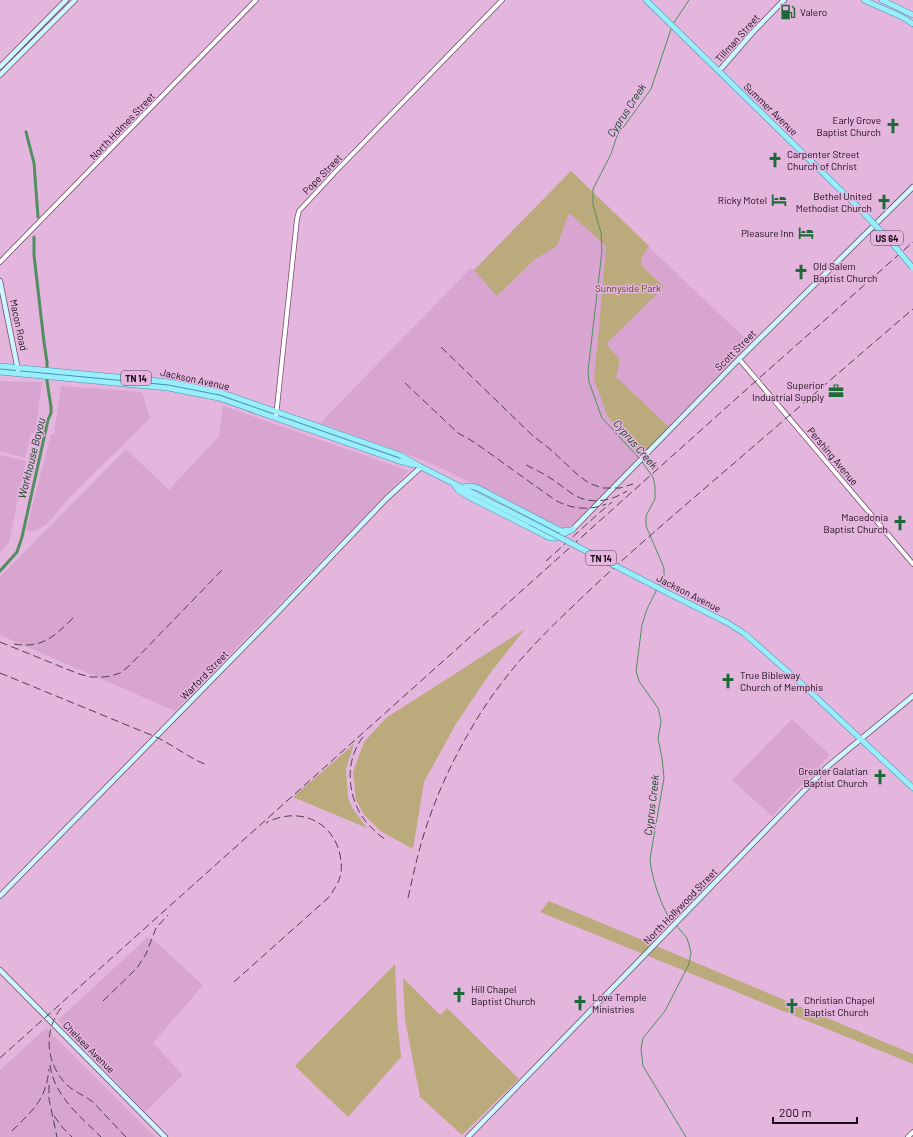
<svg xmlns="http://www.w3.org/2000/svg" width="913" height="1137" viewBox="0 0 913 1137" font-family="Barlow,sans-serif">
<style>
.built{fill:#d8a5d1}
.green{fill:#bbab7c}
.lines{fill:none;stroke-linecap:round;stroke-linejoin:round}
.stream{stroke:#518e62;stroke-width:1}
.canal{stroke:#518e62;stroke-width:3}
.tertiary-casing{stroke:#724a6c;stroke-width:5.5}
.secondary-casing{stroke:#724a6c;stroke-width:6}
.primary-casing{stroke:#4196aa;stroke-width:6}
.tertiary{stroke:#fff;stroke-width:4}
.secondary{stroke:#cdf6fe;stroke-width:4.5}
.primary{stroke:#9aeefc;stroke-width:5}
.rail{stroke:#553c51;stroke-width:1;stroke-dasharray:8 4;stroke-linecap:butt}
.primary-bridge-casing{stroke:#4196aa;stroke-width:6;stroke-linecap:butt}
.primary-bridge{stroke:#9aeefc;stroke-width:5}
.labels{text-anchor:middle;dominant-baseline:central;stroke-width:3;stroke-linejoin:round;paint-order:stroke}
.shield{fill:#e4b5dd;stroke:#553d52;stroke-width:1}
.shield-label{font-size:9px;font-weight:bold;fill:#180916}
.poi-label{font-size:10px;fill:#180916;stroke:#e4b5dd;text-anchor:start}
.street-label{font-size:10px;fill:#180916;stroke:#e4b5dd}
.park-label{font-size:10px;fill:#5a4913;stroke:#e4b5dd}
.water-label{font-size:11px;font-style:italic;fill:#093a1c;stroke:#e4b5dd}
</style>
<rect width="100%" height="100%" fill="#e4b5dd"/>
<path class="built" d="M571,171L589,190L751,344L572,526L565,529L426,461L320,423L471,268L474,270Z
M0,381L42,382L35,434L31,433L25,458L0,451Z
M61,386L142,392L150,418L69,498L47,524L35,531H26L51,434H54Z
M223,406L409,471L175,711L0,635V577L126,449L169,490L219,436Z
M0,455L26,461L9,542L0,553Z
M792,719L830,755L772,816L732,780Z
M148,937L155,941L203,985L153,1043L183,1075L145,1112L58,1020Z
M46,1028L155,1137H0V1070Z"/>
<path class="green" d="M571,171L649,246L641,259V265L664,287L606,344L620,359L616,377L669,427L642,455L607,415L594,379L599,328L606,246L569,213L557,246L535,259L497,296L474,270Z
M525,629L491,672L457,722L424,782L413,849L382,832L365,816L356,800L353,772L364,742L386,718Z
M354,744L346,769L348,798L353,809L367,828L293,797Z
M549,901L913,1054V1064L540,912Z
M395,964L397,1017L401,1057L348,1117L295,1066Z
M403,978L440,1015L447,1008L519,1079L462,1135L420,1097L405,1020Z"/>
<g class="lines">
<path class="stream" d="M673,24L689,0
M639,458L602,418L589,382L588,371L602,251L601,233L593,205V189L611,154L617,136L651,89L671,29
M642,462L653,477L655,486V499L646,516V526L664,568V576L659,586
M657,589L647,609L642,625L636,671L639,681L658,708L661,721L658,739L662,758L664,778L650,859C651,876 662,910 673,923
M676,925L687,938L691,952L689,964L665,1011L643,1038L641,1049L643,1066L686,1137"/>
<path class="canal" d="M26,132L34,163L38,217
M0,571L17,552L22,537L48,420L51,413V407L47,381V362L44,342L34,255V237"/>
<g class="tertiary-casing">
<path id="tertiary" d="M0,262L256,0
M739,359L913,564
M276,417L297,219L299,211L338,169L502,0
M908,1137L913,1132"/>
</g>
<g class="secondary-casing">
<path id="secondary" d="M0,67L66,0
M719,71L753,32L784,0
M0,75L75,0
M0,281L18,370
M573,529L739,359L913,187
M0,896L277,613L387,498L421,467
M0,970L165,1137
M468,1137L827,767L913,696"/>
</g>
<g class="primary-casing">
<path id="primary" d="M646,0L860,209
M864,0L902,17L913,24
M882,0L913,15
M0,366L169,382L220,392L400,455L421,467L530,522
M0,372L168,388L219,398L399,461L414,465
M454,484L458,490L471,498L550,538H556L573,529
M463,487L471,486L478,488L559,530L562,531L570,530
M672,595L728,623L745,634L804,686L913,788"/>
</g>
<use href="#tertiary" class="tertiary"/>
<use href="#secondary" class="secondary"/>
<use href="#primary" class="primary"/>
<path class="rail" d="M441,347L533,436L550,449L579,476L589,483L602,488H620L633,484
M405,383L458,433L474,442L555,500C571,509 589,511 606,504
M526,465C536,470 547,475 556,482C562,486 568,491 574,495C592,505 611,501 627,491
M546,561L598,514L612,502
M0,642L79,674L91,677H104L111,676L120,673L129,666L223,569
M14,644C42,649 55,636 74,617
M0,673L156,737C173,745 189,758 207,765
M363,737C344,761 347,798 366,822C372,829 379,835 387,841
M408,898C412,880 416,862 421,844C434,798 455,754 480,714C505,674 537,640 571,608C607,573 645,540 683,507C760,441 836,375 913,309
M234,982L328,898C334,890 339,883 341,873C342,867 341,861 340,855C333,820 297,806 266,823
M103,1001L137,968L146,954L156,928L168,915
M61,1008C43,1031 46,1063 66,1084C74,1092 86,1096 94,1103C98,1107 101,1111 105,1115C112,1122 119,1130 126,1137
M0,1058L757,380L913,242
M50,1065C54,1096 81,1117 101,1137
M49,1085V1099L57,1137
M54,1116L63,1128L72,1137
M12,1131C33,1110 46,1100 49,1069"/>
<g class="primary-bridge-casing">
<path id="primary-bridge" d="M860,209L891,242L913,268
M530,522L672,595"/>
</g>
<use href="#primary-bridge" class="primary-bridge"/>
</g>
<defs>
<g id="fuel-bare" transform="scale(1.2)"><path d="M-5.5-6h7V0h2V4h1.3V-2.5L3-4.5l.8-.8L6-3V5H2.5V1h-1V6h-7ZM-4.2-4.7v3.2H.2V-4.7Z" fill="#1d6a39" stroke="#e4b5dd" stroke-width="2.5" paint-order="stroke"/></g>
<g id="church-bare" transform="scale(1.2)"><path d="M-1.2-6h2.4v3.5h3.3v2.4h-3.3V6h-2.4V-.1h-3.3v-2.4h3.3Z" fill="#1d6a39" stroke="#e4b5dd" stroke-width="2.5" paint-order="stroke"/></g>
<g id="hotel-bare" transform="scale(1.2)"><path d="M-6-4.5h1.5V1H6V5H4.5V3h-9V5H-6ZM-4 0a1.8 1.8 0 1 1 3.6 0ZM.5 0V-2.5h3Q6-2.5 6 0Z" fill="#1d6a39" stroke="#e4b5dd" stroke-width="2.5" paint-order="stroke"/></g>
<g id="office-bare" transform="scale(1.2)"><path d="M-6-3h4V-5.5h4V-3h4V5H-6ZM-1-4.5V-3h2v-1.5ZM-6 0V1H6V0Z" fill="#1d6a39" stroke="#e4b5dd" stroke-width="2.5" paint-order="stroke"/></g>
</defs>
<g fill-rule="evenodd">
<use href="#fuel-bare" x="788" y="12"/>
<use href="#church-bare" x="893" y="126"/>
<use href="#church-bare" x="775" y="160"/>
<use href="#hotel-bare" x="779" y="200"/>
<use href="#church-bare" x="884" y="202"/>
<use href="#hotel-bare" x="806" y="233"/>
<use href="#church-bare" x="801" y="272"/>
<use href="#office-bare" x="836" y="391"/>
<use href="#church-bare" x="900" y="523"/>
<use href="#church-bare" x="728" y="681"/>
<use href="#church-bare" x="880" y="777"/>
<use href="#church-bare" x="459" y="995"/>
<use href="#church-bare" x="580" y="1003"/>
<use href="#church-bare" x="792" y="1006"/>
</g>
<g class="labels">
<g class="shield">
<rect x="871" y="231" width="32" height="14" rx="3"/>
<rect x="121" y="371" width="30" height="14" rx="3"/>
<rect x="586" y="551" width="30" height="14" rx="3"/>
</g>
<g class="shield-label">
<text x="887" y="238">US 64</text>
<text x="136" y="378">TN 14</text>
<text x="601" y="558">TN 14</text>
</g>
<g class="poi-label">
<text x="800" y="12">Valero</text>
<text x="881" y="120" text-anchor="end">Early Grove<tspan x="881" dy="12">Baptist Church</tspan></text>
<text x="787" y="154">Carpenter Street<tspan x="787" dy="12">Church of Christ</tspan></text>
<text x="872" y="196" text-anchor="end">Bethel United<tspan x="872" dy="12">Methodist Church</tspan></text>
<text x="767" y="200" text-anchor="end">Ricky Motel</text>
<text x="794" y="233" text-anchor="end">Pleasure Inn</text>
<text x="813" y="266">Old Salem<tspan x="813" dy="12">Baptist Church</tspan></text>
<text x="824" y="385" text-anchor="end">Superior<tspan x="824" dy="12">Industrial Supply</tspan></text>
<text x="888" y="517" text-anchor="end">Macedonia<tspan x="888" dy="12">Baptist Church</tspan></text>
<text x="740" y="675">True Bibleway<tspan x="740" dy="12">Church of Memphis</tspan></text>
<text x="868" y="771" text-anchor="end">Greater Galatian<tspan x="868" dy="12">Baptist Church</tspan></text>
<text x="471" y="989">Hill Chapel<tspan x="471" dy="12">Baptist Church</tspan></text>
<text x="592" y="997">Love Temple<tspan x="592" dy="12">Ministries</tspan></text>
<text x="804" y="1000">Christian Chapel<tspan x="804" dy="12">Baptist Church</tspan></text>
</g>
<g class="street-label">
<text transform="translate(737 38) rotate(-48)">Tillman Street</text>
<text transform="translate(771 109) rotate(44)">Summer Avenue</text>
<text transform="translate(122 126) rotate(-46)">North Holmes Street</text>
<text transform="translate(322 174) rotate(-46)">Pope Street</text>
<text transform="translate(19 325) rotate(78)">Macon Road</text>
<text transform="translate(735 350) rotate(-45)">Scott Street</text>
<text transform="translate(195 379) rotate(12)">Jackson Avenue</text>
<text transform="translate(833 456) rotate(50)">Pershing Avenue</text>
<text transform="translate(689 593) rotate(27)">Jackson Avenue</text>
<text transform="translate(204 675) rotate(-46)">Warford Street</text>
<text transform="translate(680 906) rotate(-46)">North Hollywood Street</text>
<text transform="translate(89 1047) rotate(45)">Chelsea Avenue</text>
</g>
<g class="park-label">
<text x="628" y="288">Sunnyside Park</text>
</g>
<g class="water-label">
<text transform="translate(626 110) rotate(-57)">Cyprus Creek</text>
<text transform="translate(636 444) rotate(49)">Cyprus Creek</text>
<text transform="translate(31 458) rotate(-76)">Workhouse Bayou</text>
<text transform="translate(651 805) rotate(-83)">Cyprus Creek</text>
</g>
</g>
<path d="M773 1117v6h84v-6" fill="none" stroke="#180916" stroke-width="2"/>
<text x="779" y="1117" font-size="12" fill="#180916" stroke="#e4b5dd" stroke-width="3" paint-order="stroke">200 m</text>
</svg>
